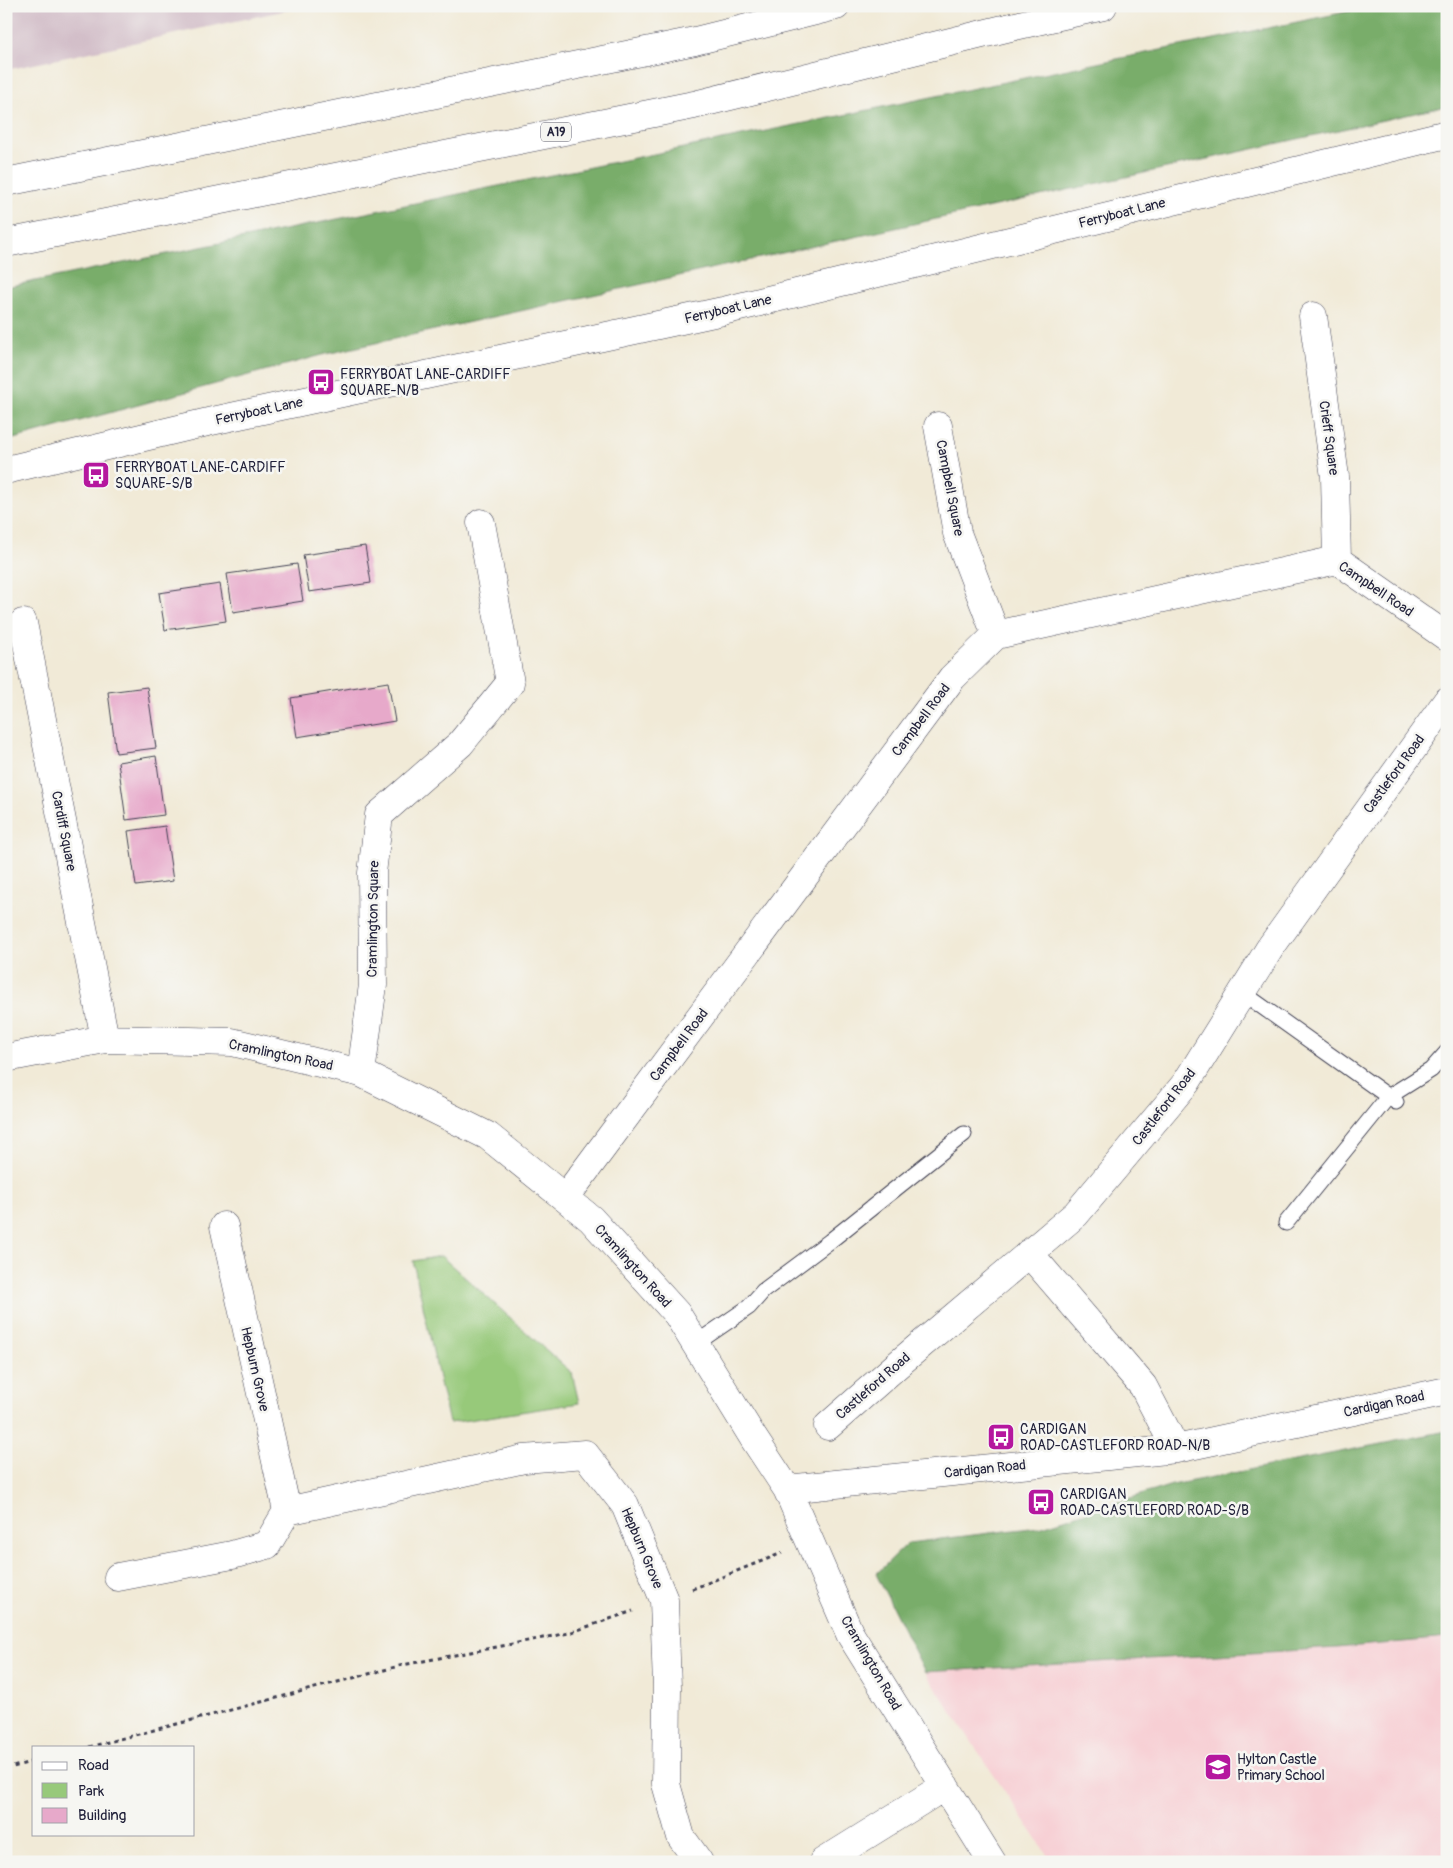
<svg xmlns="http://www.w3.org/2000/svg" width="1453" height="1868" viewBox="0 0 1453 1868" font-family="Pangolin,sans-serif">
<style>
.built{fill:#f7cfd4}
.industrial{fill:#d2bdc8}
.green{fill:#97c97a;stroke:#5c765a}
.forest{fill:#79ad6a;stroke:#4e6852}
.building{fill:#e7a9ca}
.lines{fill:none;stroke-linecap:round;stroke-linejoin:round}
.service-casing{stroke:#414052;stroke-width:17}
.minor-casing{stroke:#414052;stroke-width:29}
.tertiary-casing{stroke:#414052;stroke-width:29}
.trunk-casing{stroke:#414052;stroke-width:29}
.path{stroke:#414052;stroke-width:3;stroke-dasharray:4 4;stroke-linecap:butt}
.service{stroke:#fff;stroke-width:15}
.minor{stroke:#fff;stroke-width:28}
.tertiary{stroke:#fff;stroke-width:28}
.trunk{stroke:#fff;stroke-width:28}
.labels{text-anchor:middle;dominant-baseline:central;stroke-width:5;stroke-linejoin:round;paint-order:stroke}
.shield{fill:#f6f6f2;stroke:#626272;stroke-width:1}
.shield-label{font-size:12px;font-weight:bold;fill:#22223b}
.street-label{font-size:14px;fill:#22223b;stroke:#f6f6f2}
.poi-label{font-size:14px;fill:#22223b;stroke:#f6f6f2;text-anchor:start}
</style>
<rect width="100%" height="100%" fill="#f6f6f2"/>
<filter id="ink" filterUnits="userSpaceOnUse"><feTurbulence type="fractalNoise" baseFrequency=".02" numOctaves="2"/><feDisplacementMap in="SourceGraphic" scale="10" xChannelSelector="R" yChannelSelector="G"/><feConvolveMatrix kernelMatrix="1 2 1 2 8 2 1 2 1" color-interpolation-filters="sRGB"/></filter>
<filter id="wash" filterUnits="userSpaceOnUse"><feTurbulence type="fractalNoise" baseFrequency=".0096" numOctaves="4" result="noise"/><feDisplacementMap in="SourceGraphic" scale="20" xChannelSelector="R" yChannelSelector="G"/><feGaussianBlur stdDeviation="1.12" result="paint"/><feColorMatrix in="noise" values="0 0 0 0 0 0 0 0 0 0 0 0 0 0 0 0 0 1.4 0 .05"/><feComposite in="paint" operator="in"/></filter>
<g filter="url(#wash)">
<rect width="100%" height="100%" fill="#f1ead7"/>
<path class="built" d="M1447,1638V1862H1052L925,1672L1337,1648Z"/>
<path class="industrial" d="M6,6H306L6,70Z"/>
<path class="green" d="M441,1256L572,1373L579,1403L449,1423L413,1261Z"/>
<path class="forest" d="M1375,6H1447V106L326,354L6,441V287Z
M1447,1431V1638L1337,1648L925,1672L876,1574L908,1543L1039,1527L1172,1485Z"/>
<g id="blocks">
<path class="building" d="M365,546L371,583L309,592L303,555Z
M297,564L303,601L233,612L227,574Z
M220,584L226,621L165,630L159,593Z
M388,682L395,721L297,737L291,698Z
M147,687L156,748L116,753L108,692Z
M156,756L164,815L126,820L118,762Z
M165,826L173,881L136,886L128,831Z"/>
</g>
</g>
<g filter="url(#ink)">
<use href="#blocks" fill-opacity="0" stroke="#414052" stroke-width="1"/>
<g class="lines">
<g class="service-casing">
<path id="service" d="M1243,993L1396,1102
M1286,1223L1388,1097L1431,1070L1447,1052
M695,1344L749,1307L763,1291L830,1241L964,1134"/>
</g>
<g class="minor-casing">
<path id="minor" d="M1313,316L1335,477L1337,560
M938,426L957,533L996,635
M23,623L105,1039
M6,1058L105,1039L232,1042L361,1073L488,1136L591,1219L677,1314L754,1439L787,1489L850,1634L992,1862
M361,1073L373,985L372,873L379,815L460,744L510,683L481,523
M565,1198L952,678L996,635L1337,560L1447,637
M1029,1253L1143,1386L1176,1449
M828,1426L903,1360L1076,1214L1186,1083L1270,948L1447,701
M787,1489L1176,1449L1447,1391
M287,1511L524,1459L585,1454L625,1505L664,1600L667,1687L666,1784L681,1837L699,1862
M118,1577L232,1555L267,1545L287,1511L224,1226
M823,1862L945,1786"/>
</g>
<g class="tertiary-casing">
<path id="tertiary" d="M6,470L212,421L723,311L1447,134"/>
</g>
<g class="trunk-casing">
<path id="trunk" d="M6,182L695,41L836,6
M6,243L694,105L1011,27L1103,6"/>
</g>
<path class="path" d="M692,1589L782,1553
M89,1747L403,1665L569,1633L633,1611
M6,1769L34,1761"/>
<use href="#service" class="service"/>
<use href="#minor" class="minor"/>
<use href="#tertiary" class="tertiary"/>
<use href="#trunk" class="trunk"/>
</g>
</g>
<defs>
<g id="bus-square" transform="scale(1.4375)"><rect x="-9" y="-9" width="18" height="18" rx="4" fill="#b5179e" stroke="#f6f6f2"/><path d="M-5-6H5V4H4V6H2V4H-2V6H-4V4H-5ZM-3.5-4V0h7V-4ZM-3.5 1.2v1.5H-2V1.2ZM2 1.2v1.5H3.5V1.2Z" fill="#fff"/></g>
<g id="school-square" transform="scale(1.4375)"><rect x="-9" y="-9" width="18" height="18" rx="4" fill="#b5179e" stroke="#f6f6f2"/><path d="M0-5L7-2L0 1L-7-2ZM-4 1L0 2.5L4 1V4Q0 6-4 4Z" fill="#fff"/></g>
</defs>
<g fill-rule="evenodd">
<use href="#bus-square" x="321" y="382"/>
<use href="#bus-square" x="96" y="475"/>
<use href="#bus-square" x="1001" y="1437"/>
<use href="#bus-square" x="1041" y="1502"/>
<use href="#school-square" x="1218" y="1767"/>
</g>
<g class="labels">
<rect class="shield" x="541" y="122.5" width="30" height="19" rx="4"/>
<g class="shield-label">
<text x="556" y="132">A19</text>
</g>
<g class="street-label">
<text transform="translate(1122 213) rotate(-14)">Ferryboat Lane</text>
<text transform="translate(728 309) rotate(-13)">Ferryboat Lane</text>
<text transform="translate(259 411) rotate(-12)">Ferryboat Lane</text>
<text transform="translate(1329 438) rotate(82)">Crieff Square</text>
<text transform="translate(950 488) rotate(79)">Campbell Square</text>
<text transform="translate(1376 589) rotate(34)">Campbell Road</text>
<text transform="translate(921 720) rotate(-53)">Campbell Road</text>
<text transform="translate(1394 774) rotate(-54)">Castleford Road</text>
<text transform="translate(64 831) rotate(79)">Cardiff Square</text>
<text transform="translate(373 919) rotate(-89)">Cramlington Square</text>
<text transform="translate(679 1045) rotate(-53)">Campbell Road</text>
<text transform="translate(281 1055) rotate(12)">Cramlington Road</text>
<text transform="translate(1164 1107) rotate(-52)">Castleford Road</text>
<text transform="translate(633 1266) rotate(48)">Cramlington Road</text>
<text transform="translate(255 1369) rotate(77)">Hepburn Grove</text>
<text transform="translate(873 1386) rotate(-41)">Castleford Road</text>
<text transform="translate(1384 1404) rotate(-12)">Cardigan Road</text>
<text transform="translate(985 1469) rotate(-6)">Cardigan Road</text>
<text transform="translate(642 1548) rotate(67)">Hepburn Grove</text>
<text transform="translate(871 1663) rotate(60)">Cramlington Road</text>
</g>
<g class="poi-label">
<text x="340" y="374">FERRYBOAT LANE-CARDIFF<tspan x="340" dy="16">SQUARE-N/B</tspan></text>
<text x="115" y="467">FERRYBOAT LANE-CARDIFF<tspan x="115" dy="16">SQUARE-S/B</tspan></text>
<text x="1020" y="1429">CARDIGAN<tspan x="1020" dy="16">ROAD-CASTLEFORD ROAD-N/B</tspan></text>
<text x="1060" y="1494">CARDIGAN<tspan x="1060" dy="16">ROAD-CASTLEFORD ROAD-S/B</tspan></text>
<text x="1237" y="1759">Hylton Castle<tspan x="1237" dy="16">Primary School</tspan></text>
</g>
</g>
<rect width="1453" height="1868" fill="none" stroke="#f6f6f2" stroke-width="25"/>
<rect x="32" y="1746" width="162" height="90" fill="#f6f6f2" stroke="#a1a1a9"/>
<rect x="42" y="1762" width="25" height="8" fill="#ffffff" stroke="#a1a1a9"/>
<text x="78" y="1770" font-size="15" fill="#22223b">Road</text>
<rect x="42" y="1783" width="25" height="15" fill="#97c97a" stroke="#a1a1a9"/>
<text x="78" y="1796" font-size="15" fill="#22223b">Park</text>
<rect x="42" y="1808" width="25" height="15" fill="#e7a9ca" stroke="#a1a1a9"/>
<text x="78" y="1820" font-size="15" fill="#22223b">Building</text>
</svg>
